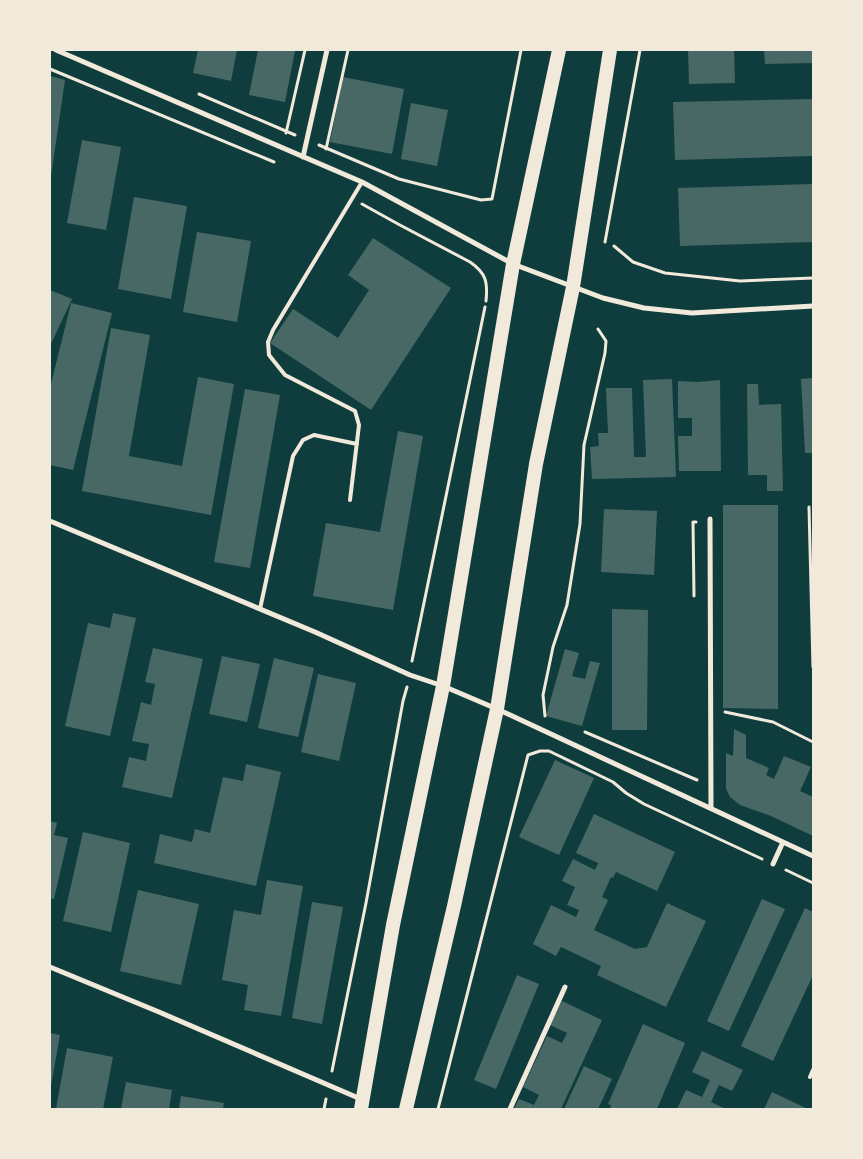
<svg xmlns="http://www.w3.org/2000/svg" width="863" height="1159" viewBox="0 0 863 1159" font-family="'Alegreya Sans',sans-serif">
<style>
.building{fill:#486865}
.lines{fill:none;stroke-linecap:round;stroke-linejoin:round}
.path{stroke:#f1e9da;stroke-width:3}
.service{stroke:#f1e9da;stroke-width:4}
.minor{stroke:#f1e9da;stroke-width:5}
.trunk{stroke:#f1e9da;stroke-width:14}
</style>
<rect width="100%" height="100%" fill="#0f3d3e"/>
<path class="building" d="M198,50H237L231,81L193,73Z
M258,50L295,51L285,102L249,95Z
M688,50H734L735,83L689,84Z
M764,50H813V63L765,64Z
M50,76L65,80L51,176H50Z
M343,77L404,89L392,154L330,142Z
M813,99V156L675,160L673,102Z
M411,103L448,110L437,166L401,159Z
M82,140L121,147L106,230L67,223Z
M813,184V242L680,246L678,188Z
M134,197L187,206L171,299L118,289Z
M197,232L251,241L237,322L183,312Z
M373,238L451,288L371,410L270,343L293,309L338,338L369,290L348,275Z
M50,290L72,299L50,346Z
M71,303L112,313L73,470L50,465V388Z
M111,328L150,335L129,456L182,466L198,377L234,384L211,515L82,491Z
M813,378V453H805L801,379Z
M672,379L676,477L592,479L590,447L599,446L598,433H608L606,388H632L634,457H646L643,380Z
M720,380L721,471H679L678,436H692V418H678V381L698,382Z
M747,384H758L759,405L781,404L783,491H767V475H748Z
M245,389L280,395L250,568L214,562Z
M398,431L423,436L393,610L313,596L326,523L380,532Z
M723,505H778V709L723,708Z
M604,509L657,511L654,575L601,572Z
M612,609L648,610L647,730H612Z
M113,613L136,618L110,736L65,726L88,623L110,628Z
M153,648L203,659L172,798L122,787L129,757L146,761L149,744L132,741L141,702L151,705L155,684L145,682Z
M565,649L579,653L572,676L585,679L590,661L600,663L582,726L546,716Z
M222,656L260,664L247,722L209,714Z
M274,658L314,668L298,737L258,728Z
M318,674L356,683L339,761L301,752Z
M734,729L746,735V758L769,768L766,775L774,779L784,756L811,767L800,791L813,797V836L771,816L740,805L730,797L726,789V753L733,756Z
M555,760L594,778L559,855L519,837Z
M246,764L281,772L256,886L154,863L160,834L192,842L195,829L210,833L223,777L243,781Z
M594,814L675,852L657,891L616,872L613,878L611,877L602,897L608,900L594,930L635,949L647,947L667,903L706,921L666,1007L597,975L601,966L561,947L556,956L533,944L551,905L576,917L579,910L567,905L575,887L562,881L573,859L595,870L598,863L576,853Z
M50,821L57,823L54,835L68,838L54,899L50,898Z
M83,832L130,843L111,932L63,921Z
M267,880L303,886L281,1016L244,1010L248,985L222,980L234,910L261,915Z
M138,890L199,904L181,985L120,971Z
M762,899L785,909L729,1031L707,1021Z
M312,902L343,907L322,1024L292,1018Z
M805,908L813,912V975L773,1061L741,1046Z
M517,975L539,984L496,1089L474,1080Z
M562,1001L602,1020L561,1109H514L519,1099L534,1105L539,1095L523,1087L547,1036L562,1043L567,1033L550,1025Z
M643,1024L685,1043L657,1109H610L611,1105L608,1104Z
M50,1033L60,1035L51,1086H50Z
M67,1048L113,1057L103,1109H56Z
M702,1051L743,1070L732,1091L719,1085L711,1102L726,1109H677L686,1090L702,1097L710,1080L692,1072Z
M584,1066L612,1079L598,1109H564Z
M126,1082L172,1090L169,1109H121Z
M772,1092L808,1109H764Z
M181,1096L224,1103L223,1109H179Z"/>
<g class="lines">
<path class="path" d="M50,69L274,162
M199,94L295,135
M286,133L305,50
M319,145L399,179L481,200L492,199L521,50
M326,149L348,50
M362,204L398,224L470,262C486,273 488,282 486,301
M605,242L640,50
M614,246L633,262L665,273L740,281L813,278
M809,507L813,667
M694,596L693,522H696
M412,661L485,307
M725,712L773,722L813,742
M545,716L543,695L553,647L567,605L580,524L584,445L605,353L606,341L598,329
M585,732L697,780
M786,870L813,883
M332,1071L366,903L403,701L407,687
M324,1109L326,1099
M438,1109L528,755L540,751H549L613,782L626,793L644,804L762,859"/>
<path class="service" d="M350,500L359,425L355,411L285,375L269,355L268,342L273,330L362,182
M260,609L293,456L303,440L314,435L357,444
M810,1077L813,1070"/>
<path class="minor" d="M56,50L362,182L513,264L603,298L644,308L692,313L813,306
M303,157L327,50
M710,519L711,808
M50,521L315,632L410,675L443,686L497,709L813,856
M773,864L783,842
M50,967L159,1012L363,1100
M510,1109L565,987"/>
<path class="trunk" d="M361,1109L393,925L443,686L513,264L559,50
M406,1109L454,906L497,709L536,464L573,287L610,50"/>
</g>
<rect width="863" height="1159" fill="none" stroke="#f1e9da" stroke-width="102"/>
</svg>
